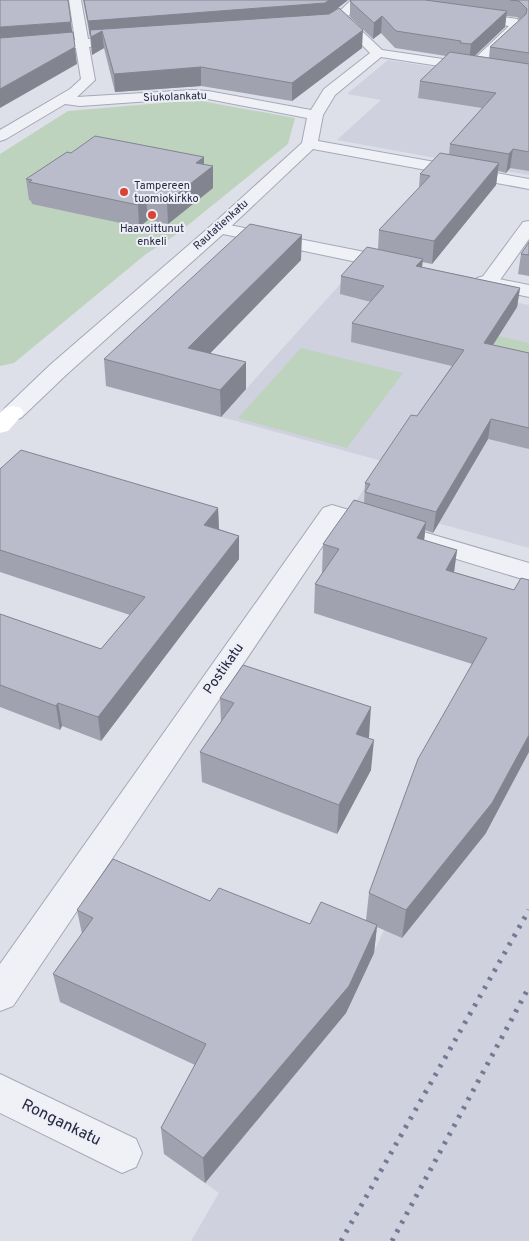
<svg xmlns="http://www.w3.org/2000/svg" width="529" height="1241" viewBox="0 0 529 1241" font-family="Overpass,sans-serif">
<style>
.built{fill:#cfd1de}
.green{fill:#bed3bd}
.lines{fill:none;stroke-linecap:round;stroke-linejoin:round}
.minor-casing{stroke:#a6a8b7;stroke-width:2}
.tertiary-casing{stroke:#a6a8b7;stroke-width:2}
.minor{fill:#f0f1f7;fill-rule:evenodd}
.tertiary{fill:#f0f1f7;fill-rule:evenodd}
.secondary{fill:#fff;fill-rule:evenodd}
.rail{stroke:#757994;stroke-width:5;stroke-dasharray:3 7;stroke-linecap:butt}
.wall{fill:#a0a2af;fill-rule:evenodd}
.shaded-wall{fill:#82848f}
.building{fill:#babccc;stroke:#82848f}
.poi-dot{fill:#dc4134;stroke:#edeef6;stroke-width:2}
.labels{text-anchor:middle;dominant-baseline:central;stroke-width:4;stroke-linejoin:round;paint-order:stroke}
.far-street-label{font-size:11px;fill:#252941;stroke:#edeef6}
.far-poi-label{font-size:11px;fill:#252941;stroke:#edeef6;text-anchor:start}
.street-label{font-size:14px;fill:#252941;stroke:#edeef6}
.near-street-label{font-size:16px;fill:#252941;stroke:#edeef6}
</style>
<rect width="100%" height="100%" fill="#dddfe9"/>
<path class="built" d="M388,60L529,82V175L337,140L381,100L347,94Z
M352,271L529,305V548L356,501L382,461L221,417Z
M529,752V1241H191L219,1193L205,1183L346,1013L384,930L486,833Z"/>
<path class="green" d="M196,100L295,118L288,144L177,234L146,254L14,363L0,366V154L68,111Z
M489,334L529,343V368L475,355Z
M301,348L403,373L347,448L238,418Z"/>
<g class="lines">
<g class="minor-casing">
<path id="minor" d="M69,0H81L88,39L129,36L136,40L129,44L89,47L95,80L77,97L193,90L208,91L311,110L324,89L370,53L334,17L351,0H364L347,17L382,50L470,63L509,26L464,19L462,16L464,13L468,12L517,19L523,26L522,29L484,65L529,72V80L381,57L335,95L323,115L318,141L529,179V189L313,149L225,232L219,233L213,232L210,228L213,224L302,143L307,118L208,99L193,98L80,106L65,104L6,139L0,141V130L70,89L81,79L76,48L0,53V45L75,40Z
M529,221V239L495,287L488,289L481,287L478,283L481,279L523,222Z
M332,505L529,563V581L338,523L13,1006L0,1011V964L323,508Z
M0,1074L136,1139L142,1153L136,1167L122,1173L0,1113Z"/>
</g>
<g class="tertiary-casing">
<path id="tertiary" d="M219,223L395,258L402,260L404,264L402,268L395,270L223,234L66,375L21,418L13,420L5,418L2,413L5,408L50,365L213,224Z
M484,276L529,285V297L477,286L474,282L477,278Z"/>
</g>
<use href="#minor" class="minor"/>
<use href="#tertiary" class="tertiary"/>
<path class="secondary" d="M13,406L21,408L24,413L8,431L0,433V413L5,408Z"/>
<path class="rail" d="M341,1241L529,910
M392,1241L529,987"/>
</g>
<path class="wall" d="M83,0H348L334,11L362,48L292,101L201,86L115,92L104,48L92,55L90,37Z
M352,0H529V171L510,168L506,173L498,171L496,185L432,264L422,262V267L520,288L517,307L493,345L529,353V449L488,439L433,533L425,530L424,541L457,550L454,572L514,590L486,833L402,938L377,927L374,953L346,1013L205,1183L164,1154L161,1128L195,1065L60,1002L53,974L82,934L77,910L210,901L310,924L366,920L369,893L472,664L314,613L315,584L322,573L323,544L364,504L365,483L417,416L452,366L351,342L352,323L371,302L340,294L341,276L378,249L379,230L419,188L420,174L449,154L450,144L482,108L418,98L420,81L446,56L395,48L381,33L373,39L350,17V1ZM506,16L517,17L520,20L490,47L489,58L475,56L505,27Z
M71,153L204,157V165L213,166V188L168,224L148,220L139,227L32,204L31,201L29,200L26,179Z
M529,242V276L518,274L521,254Z
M301,260L210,353L246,389L221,417L106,386L104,359Z
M0,469L218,508L219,529L239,536V559L101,741L62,726L60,730L0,707V614L101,649L130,615L0,572Z
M220,698L369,737L368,738L371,770L337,834L202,782L200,752L221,722Z"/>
<path class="shaded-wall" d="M329,0H348L324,19L102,31L104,48L92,55L91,37L90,30V37L88,21Z
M507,11L505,27L469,61L471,44Z
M382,16L381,33L373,39L374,23Z
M71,22L73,38L0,43V27Z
M363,30L362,48L292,101V83Z
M75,47L77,64L0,108V89Z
M201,67V86L115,92L114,74Z
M513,149L510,168L506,173L509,154Z
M204,157V173L213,166V188L168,224L167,202L196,163Z
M499,163L496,185L432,264L434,241Z
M146,198L148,220L139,227L138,205Z
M302,235L301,260L190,374L188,348Z
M423,259L421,277L416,266Z
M520,288L517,307L482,362L484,343Z
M246,362V389L221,417L220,390Z
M491,419L488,439L433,533L436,512Z
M218,508L219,531L204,525Z
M426,522L423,551L417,538Z
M239,536V559L101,741L98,717Z
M457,550L453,579L446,570Z
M58,703L62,726L60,730L56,706Z
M371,707L369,737L354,764L356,734Z
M529,735V752L486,833L402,938L406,910Z
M374,740L371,770L337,834L339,805Z
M377,925L374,953L346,1013L205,1183L203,1158Z"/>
<path class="building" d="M0,0H68L71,22L0,27Z
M84,0H329L325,3L88,21Z
M352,0H425L507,11L471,44L460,43L461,41L396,31L382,16L374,23L350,1Z
M510,0H529V53L490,47L526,14L527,9L519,1Z
M339,8L363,30L292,83L201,67L114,74L102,31L91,37L90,30L329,14Z
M73,32L75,47L0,89V38Z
M450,52L529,64V152L513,149L509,154L450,144L496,93L420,81Z
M95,136L204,157L196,163L213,166L167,202L146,198L138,205L29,182L32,180L26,179L67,152L71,153Z
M440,153L499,163L434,241L379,230L430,176L420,174Z
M250,224L302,235L188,348L246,362L220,390L104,359Z
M529,242V255L521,254Z
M367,247L423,259L416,266L520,288L484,343L529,353V428L491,419L436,512L365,492L370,484L365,483L411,415L417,416L464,350L352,323L384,286L341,276Z
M21,450L218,508L204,525L239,536L98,717L58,703L56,706L0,685V614L101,649L145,597L0,550V469Z
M354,500L426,522L417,538L457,550L446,570L514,590L521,578L529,580V735L492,803L406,910L369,893L418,759L487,638L315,584L339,549L323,544Z
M243,665L371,707L356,734L374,740L339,805L200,752L234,703L220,698Z
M113,859L210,901L219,888L310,924L321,902L377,925L349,986L203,1158L161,1128L206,1044L53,974L93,918L77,910Z"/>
<g class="poi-dot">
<circle cx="124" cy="192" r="5"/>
<circle cx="152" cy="215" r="5"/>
</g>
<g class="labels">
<g class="far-street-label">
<text transform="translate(175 97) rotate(-2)">Siukolankatu</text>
<text transform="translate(221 225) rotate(-42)">Rautatienkatu</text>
</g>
<g class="far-poi-label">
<text x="134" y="186">Tampereen<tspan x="134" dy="13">tuomiokirkko</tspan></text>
<text x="152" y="229" text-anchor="middle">Haavoittunut<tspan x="152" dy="13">enkeli</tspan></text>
</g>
<g class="street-label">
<text transform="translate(224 669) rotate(-55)">Postikatu</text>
</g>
<g class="near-street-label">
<text transform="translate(61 1123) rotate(26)">Rongankatu</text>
</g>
</g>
</svg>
